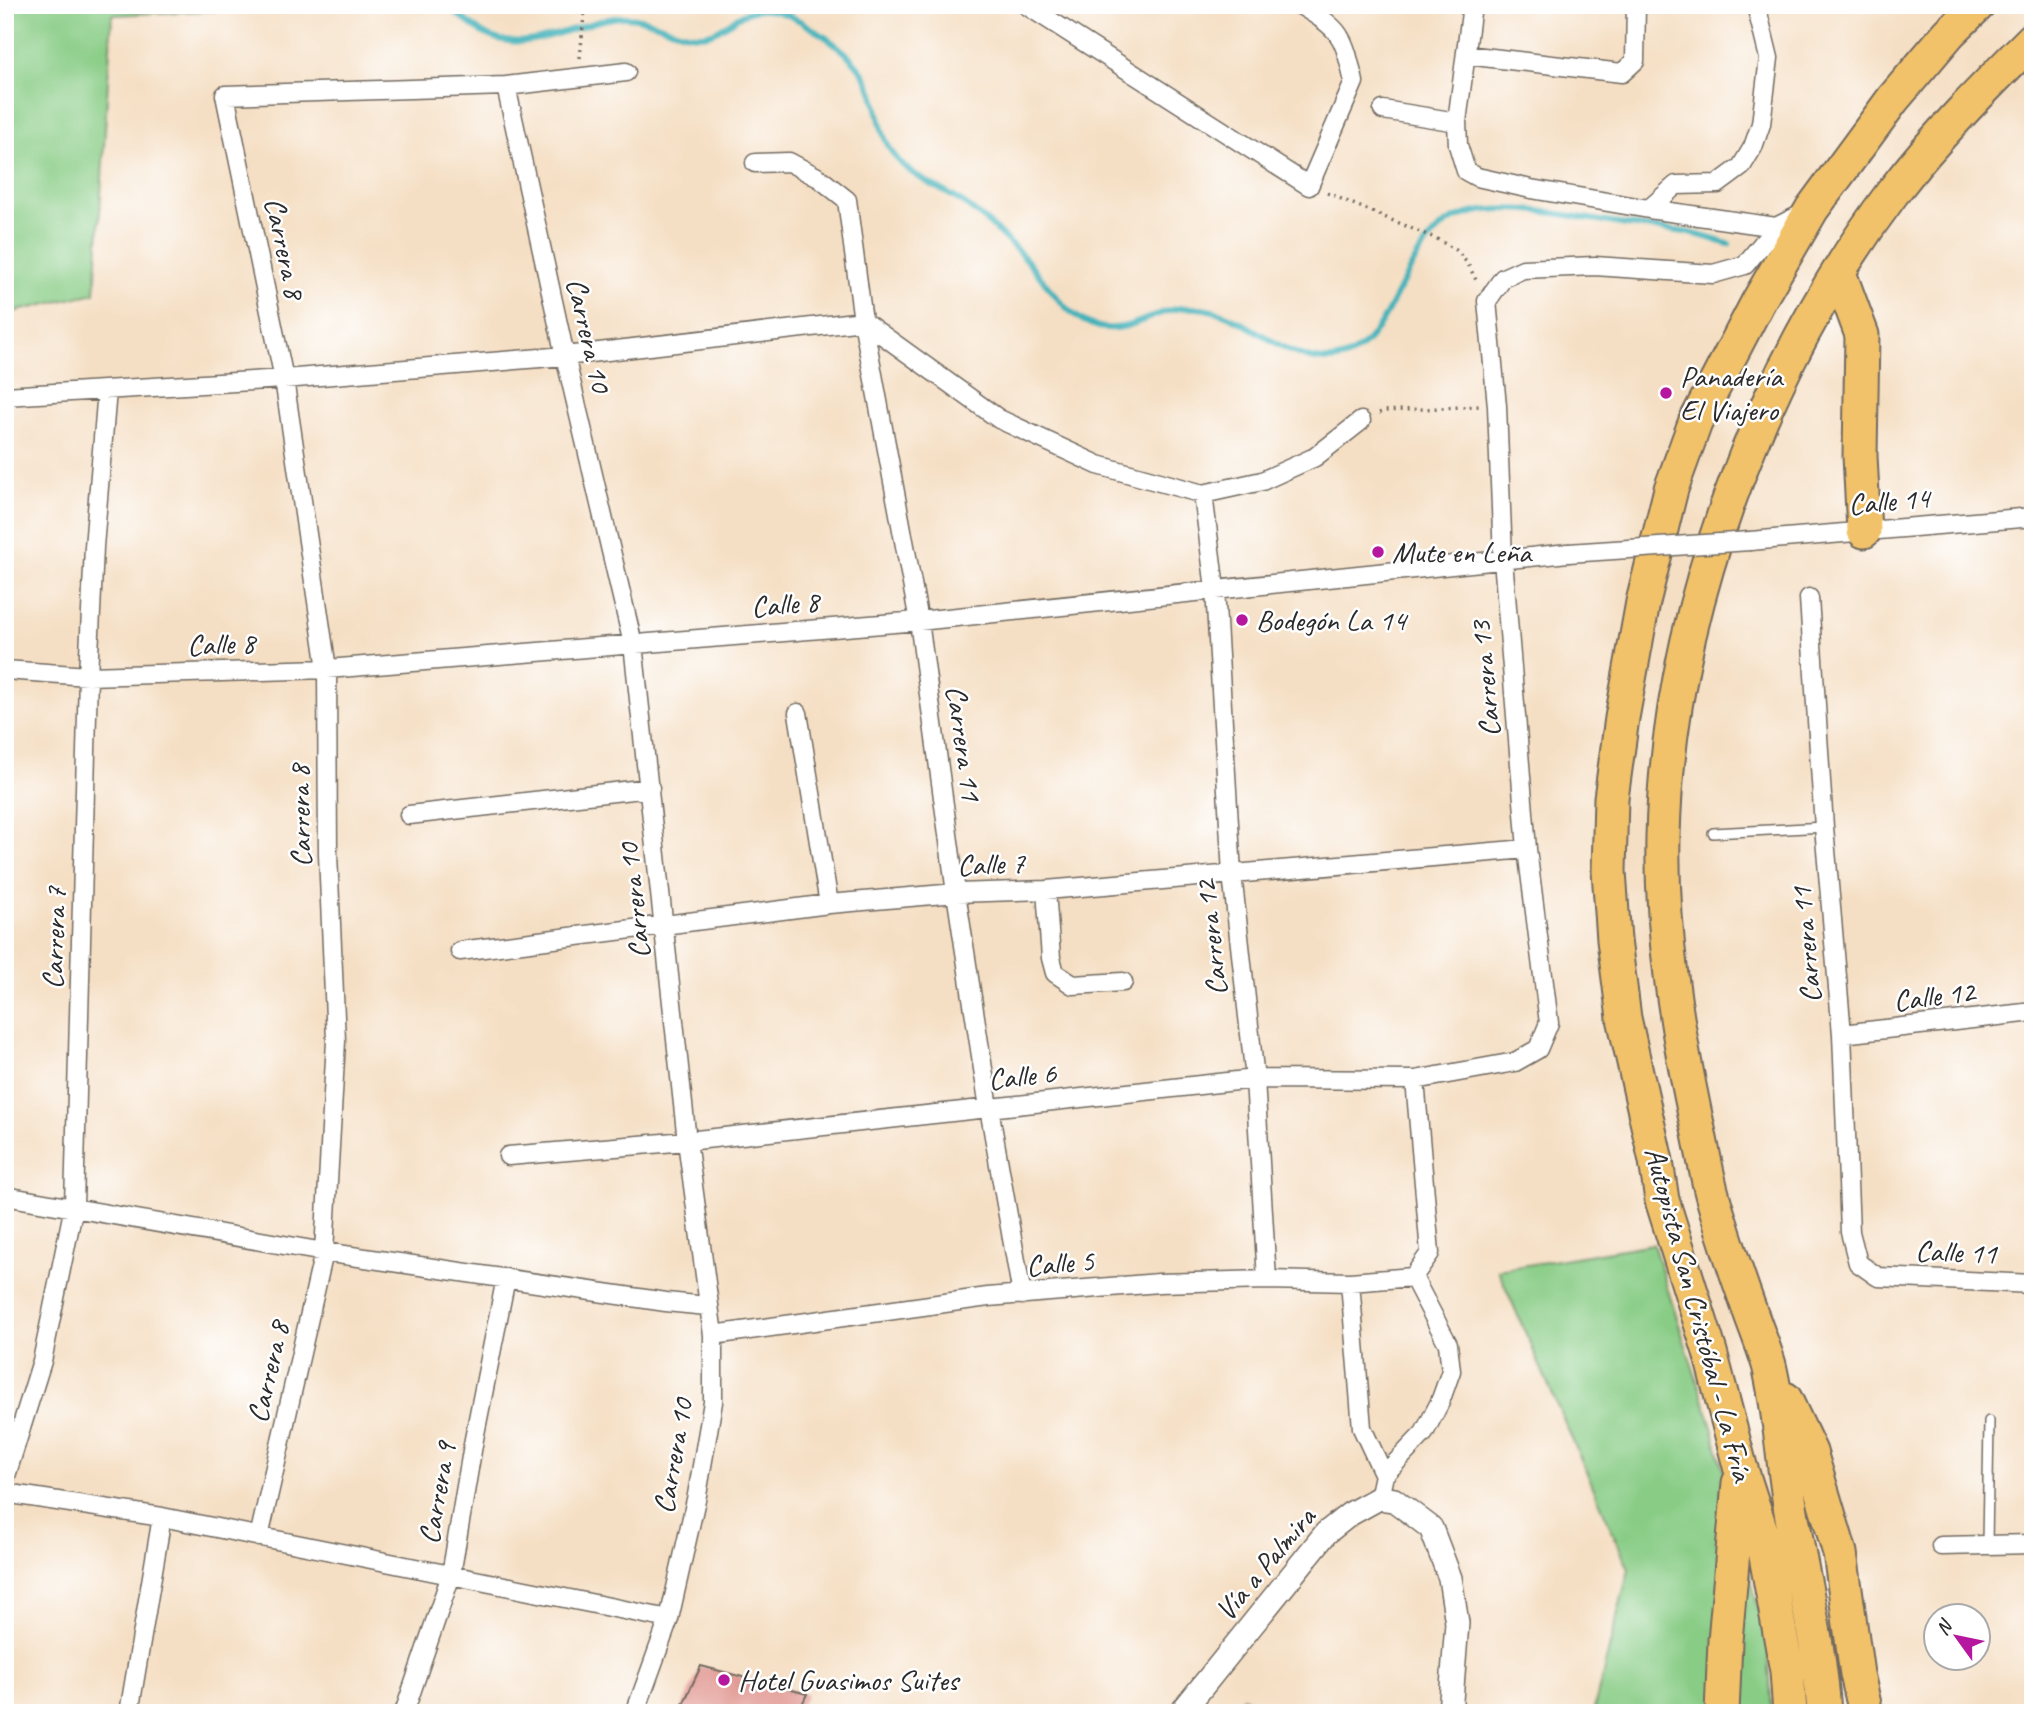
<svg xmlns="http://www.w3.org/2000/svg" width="2038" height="1718" viewBox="0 0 2038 1718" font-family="Caveat,sans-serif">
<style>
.green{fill:#88cc85;stroke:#5a7c58;stroke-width:2}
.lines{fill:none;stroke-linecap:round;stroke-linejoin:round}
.stream{stroke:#42b2ba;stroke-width:6}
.building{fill:#e19791}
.service-casing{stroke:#726a61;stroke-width:12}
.minor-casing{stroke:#726a61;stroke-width:21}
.tertiary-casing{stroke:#726a61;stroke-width:26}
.motorway-casing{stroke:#726a61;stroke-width:37}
.path{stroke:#726a61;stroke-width:3.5;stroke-dasharray:2 5;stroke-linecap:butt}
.service{stroke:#fff;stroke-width:9}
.minor{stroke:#fff;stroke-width:18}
.tertiary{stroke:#fff;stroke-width:23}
.motorway{stroke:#f2c26a;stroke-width:33}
.minor-bridge-casing{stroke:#726a61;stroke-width:21;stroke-linecap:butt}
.minor-bridge{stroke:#fff;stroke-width:18}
.poi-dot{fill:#b5179e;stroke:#fff;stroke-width:2.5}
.labels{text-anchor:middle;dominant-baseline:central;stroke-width:5;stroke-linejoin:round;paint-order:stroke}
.street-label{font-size:30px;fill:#2b2b2b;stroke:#fff}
.poi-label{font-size:30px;fill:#2b2b2b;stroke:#fff;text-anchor:start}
</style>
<rect width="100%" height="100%" fill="#fff"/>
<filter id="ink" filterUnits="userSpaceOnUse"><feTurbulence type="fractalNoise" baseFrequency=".0143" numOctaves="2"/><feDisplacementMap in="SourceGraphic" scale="14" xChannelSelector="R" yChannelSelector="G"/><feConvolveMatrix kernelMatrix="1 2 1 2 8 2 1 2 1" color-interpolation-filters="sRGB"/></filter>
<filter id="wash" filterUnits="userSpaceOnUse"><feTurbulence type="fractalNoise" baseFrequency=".00686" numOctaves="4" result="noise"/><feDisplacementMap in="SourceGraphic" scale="28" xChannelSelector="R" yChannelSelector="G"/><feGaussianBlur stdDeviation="1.57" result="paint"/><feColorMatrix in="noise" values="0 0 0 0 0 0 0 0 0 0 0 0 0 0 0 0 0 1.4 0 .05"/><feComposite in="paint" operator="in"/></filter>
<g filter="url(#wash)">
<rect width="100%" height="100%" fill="#f5dfc4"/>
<path class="green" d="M5,5H349L112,15L95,293L5,314Z
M1653,1244L1713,1430L1768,1647L1772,1713H1593L1629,1569L1498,1270Z
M1243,1697L1266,1713H1230Z"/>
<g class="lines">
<path class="stream" d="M445,5C458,14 470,25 483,33C528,59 579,18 626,17C654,17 680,40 708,34C722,31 730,21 742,15C761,5 782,11 800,21C831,39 864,61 874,97C880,116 881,138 894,155C909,176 935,185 957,199C978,212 998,232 1016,249C1043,273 1061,318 1099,327C1128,334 1154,311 1181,308C1193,307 1209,309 1220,313C1255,324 1286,359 1325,360C1392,363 1397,247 1454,219C1497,198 1569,216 1614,223C1637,227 1661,228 1684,232C1699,234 1714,240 1729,244"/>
</g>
<g id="blocks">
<path class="building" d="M701,1666L807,1694L798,1713H679Z"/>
</g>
</g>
<g filter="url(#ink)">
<use href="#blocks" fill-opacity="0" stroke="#726a61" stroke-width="2"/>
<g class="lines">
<g class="service-casing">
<path id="service" d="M1713,833L1824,827
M1987,1545L1989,1421"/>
</g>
<g class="minor-casing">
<path id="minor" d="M1026,5L1309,186L1354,82C1343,35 1343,31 1300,5
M1472,5L1457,122L1458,145L1466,171L1477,177L1531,189L1649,209L1776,227
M1466,55L1622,73L1635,61L1636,5
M506,86L565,356L633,644L687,1141L713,1335V1402L697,1495L669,1619L635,1713
M1383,110L1457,122
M755,163L789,162L819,178L847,200L863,321L919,621L956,893L989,1108L1022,1295
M1649,209L1676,185L1718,184L1741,167L1753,147L1761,124L1769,58L1756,5
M5,396L284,379L565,356L863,321L999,419L1098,465L1203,494L1262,481L1315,457L1361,421
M1203,494L1215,589L1232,874L1255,1079L1267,1280
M1750,541L2033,517
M1809,598L1824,827L1842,1034L1850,1232L1858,1263L1878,1277L2033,1284
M5,670L88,676L327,669L919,621L1568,553
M798,713L829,904
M409,815L650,788
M1046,890L1051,958L1055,973L1073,985L1123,982
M460,951L829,904L956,893L1046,890L1527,849
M1842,1034L2033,1012
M508,1156L687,1141L1255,1079L1415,1080L1515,1062L1538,1049L1549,1023L1527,849L1503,559L1497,406L1487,301L1503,278L1523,269L1595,266L1713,274L1745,265L1776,227L1806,212
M5,1196L324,1252L666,1302L707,1306
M1413,1277L1430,1253L1415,1080
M1350,1282L1362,1428L1384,1475
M713,1335L988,1297L1159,1283L1267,1280L1350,1282L1413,1277
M5,1479L42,1361L74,1206L88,676L94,547L107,390
M5,1493L162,1517L669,1619
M1379,1498L1384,1475L1424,1433L1440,1402L1451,1371L1448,1344L1413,1277
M259,1537L324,1252L336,1041L328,854L327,669L284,379L225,95L506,86L626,72
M1941,1546L2033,1544
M129,1713L162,1517
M404,1713L451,1575L474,1439L506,1278"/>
</g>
<g class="tertiary-casing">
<path id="tertiary" d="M1181,1713L1326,1533L1350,1514L1379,1498L1394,1500L1431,1528L1450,1578L1457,1623L1450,1713"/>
</g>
<g class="motorway-casing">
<path id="motorway" d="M1839,273L1862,335L1860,456L1864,531
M1785,1399L1810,1452L1840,1553L1857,1674L1866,1713
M1722,1713L1725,1641L1739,1483
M1790,1713L1787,1671L1762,1534L1740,1466L1710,1352L1662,1200L1656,1161L1624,1018L1614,940L1609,871L1611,798L1622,718L1643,602L1671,489L1695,423L1758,302L1812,209L1893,99L1949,33L1978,5
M1824,1713C1820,1647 1803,1582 1792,1517C1783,1467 1781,1415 1769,1365C1764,1348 1757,1331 1751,1314C1737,1275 1723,1234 1712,1194C1705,1168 1701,1141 1695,1115C1676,1024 1661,930 1663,837C1668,615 1760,369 1893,192C1935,137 1984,88 2033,39"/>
</g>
<path class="path" d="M580,58L585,5
M1327,193L1437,239L1456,250L1468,264L1478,284
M1379,413L1385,411L1479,406"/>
<use href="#service" class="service"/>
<use href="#minor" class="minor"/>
<use href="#tertiary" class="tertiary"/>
<use href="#motorway" class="motorway"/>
<g class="minor-bridge-casing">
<path id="minor-bridge" d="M1568,553L1750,541"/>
</g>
<use href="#minor-bridge" class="minor-bridge"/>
</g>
</g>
<g class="poi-dot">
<circle cx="1666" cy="393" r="7"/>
<circle cx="1378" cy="552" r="7"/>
<circle cx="1242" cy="620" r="7"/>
<circle cx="724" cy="1680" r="7"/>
</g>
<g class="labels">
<g class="street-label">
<text transform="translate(285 248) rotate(78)">Carrera 8</text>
<text transform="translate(589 335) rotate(77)">Carrera 10</text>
<text transform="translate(1889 501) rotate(-5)">Calle 14</text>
<text transform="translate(785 604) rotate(-5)">Calle 8</text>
<text transform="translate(221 644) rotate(-2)">Calle 8</text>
<text transform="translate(1485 679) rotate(-95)">Carrera 13</text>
<text transform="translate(964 743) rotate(82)">Carrera 11</text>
<text transform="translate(300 816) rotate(-91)">Carrera 8</text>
<text transform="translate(991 864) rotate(-2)">Calle 7</text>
<text transform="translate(634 901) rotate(-96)">Carrera 10</text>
<text transform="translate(54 938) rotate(-88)">Carrera 7</text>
<text transform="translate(1211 938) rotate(-96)">Carrera 12</text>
<text transform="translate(1806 945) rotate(-95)">Carrera 11</text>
<text transform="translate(1934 996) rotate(-7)">Calle 12</text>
<text transform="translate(1022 1076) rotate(-6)">Calle 6</text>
<text transform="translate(1956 1252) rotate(2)">Calle 11</text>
<text transform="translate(1060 1263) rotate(-5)">Calle 5</text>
<text transform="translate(1699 1314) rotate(75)">Autopista San Cristóbal - La Fría</text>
<text transform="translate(268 1372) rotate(-77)">Carrera 8</text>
<text transform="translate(673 1456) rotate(-80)">Carrera 10</text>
<text transform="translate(437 1493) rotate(-80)">Carrera 9</text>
<text transform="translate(1265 1564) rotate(-50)">Vía a Palmira</text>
</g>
<g class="poi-label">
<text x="1680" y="376">Panadería<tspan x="1680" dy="34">El Viajero</tspan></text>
<text x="1392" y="552">Mute en Leña</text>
<text x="1256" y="620">Bodegón La 14</text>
<text x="738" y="1680">Hotel Guasimos Suites</text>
</g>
</g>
<rect width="2038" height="1718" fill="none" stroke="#fff" stroke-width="28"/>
<g transform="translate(1957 1637) rotate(303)"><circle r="33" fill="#ffffff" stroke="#aaaaaa" stroke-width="2"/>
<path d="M0-5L12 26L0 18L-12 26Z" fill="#b5179e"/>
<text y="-10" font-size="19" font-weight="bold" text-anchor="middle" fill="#2b2b2b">N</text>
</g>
</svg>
